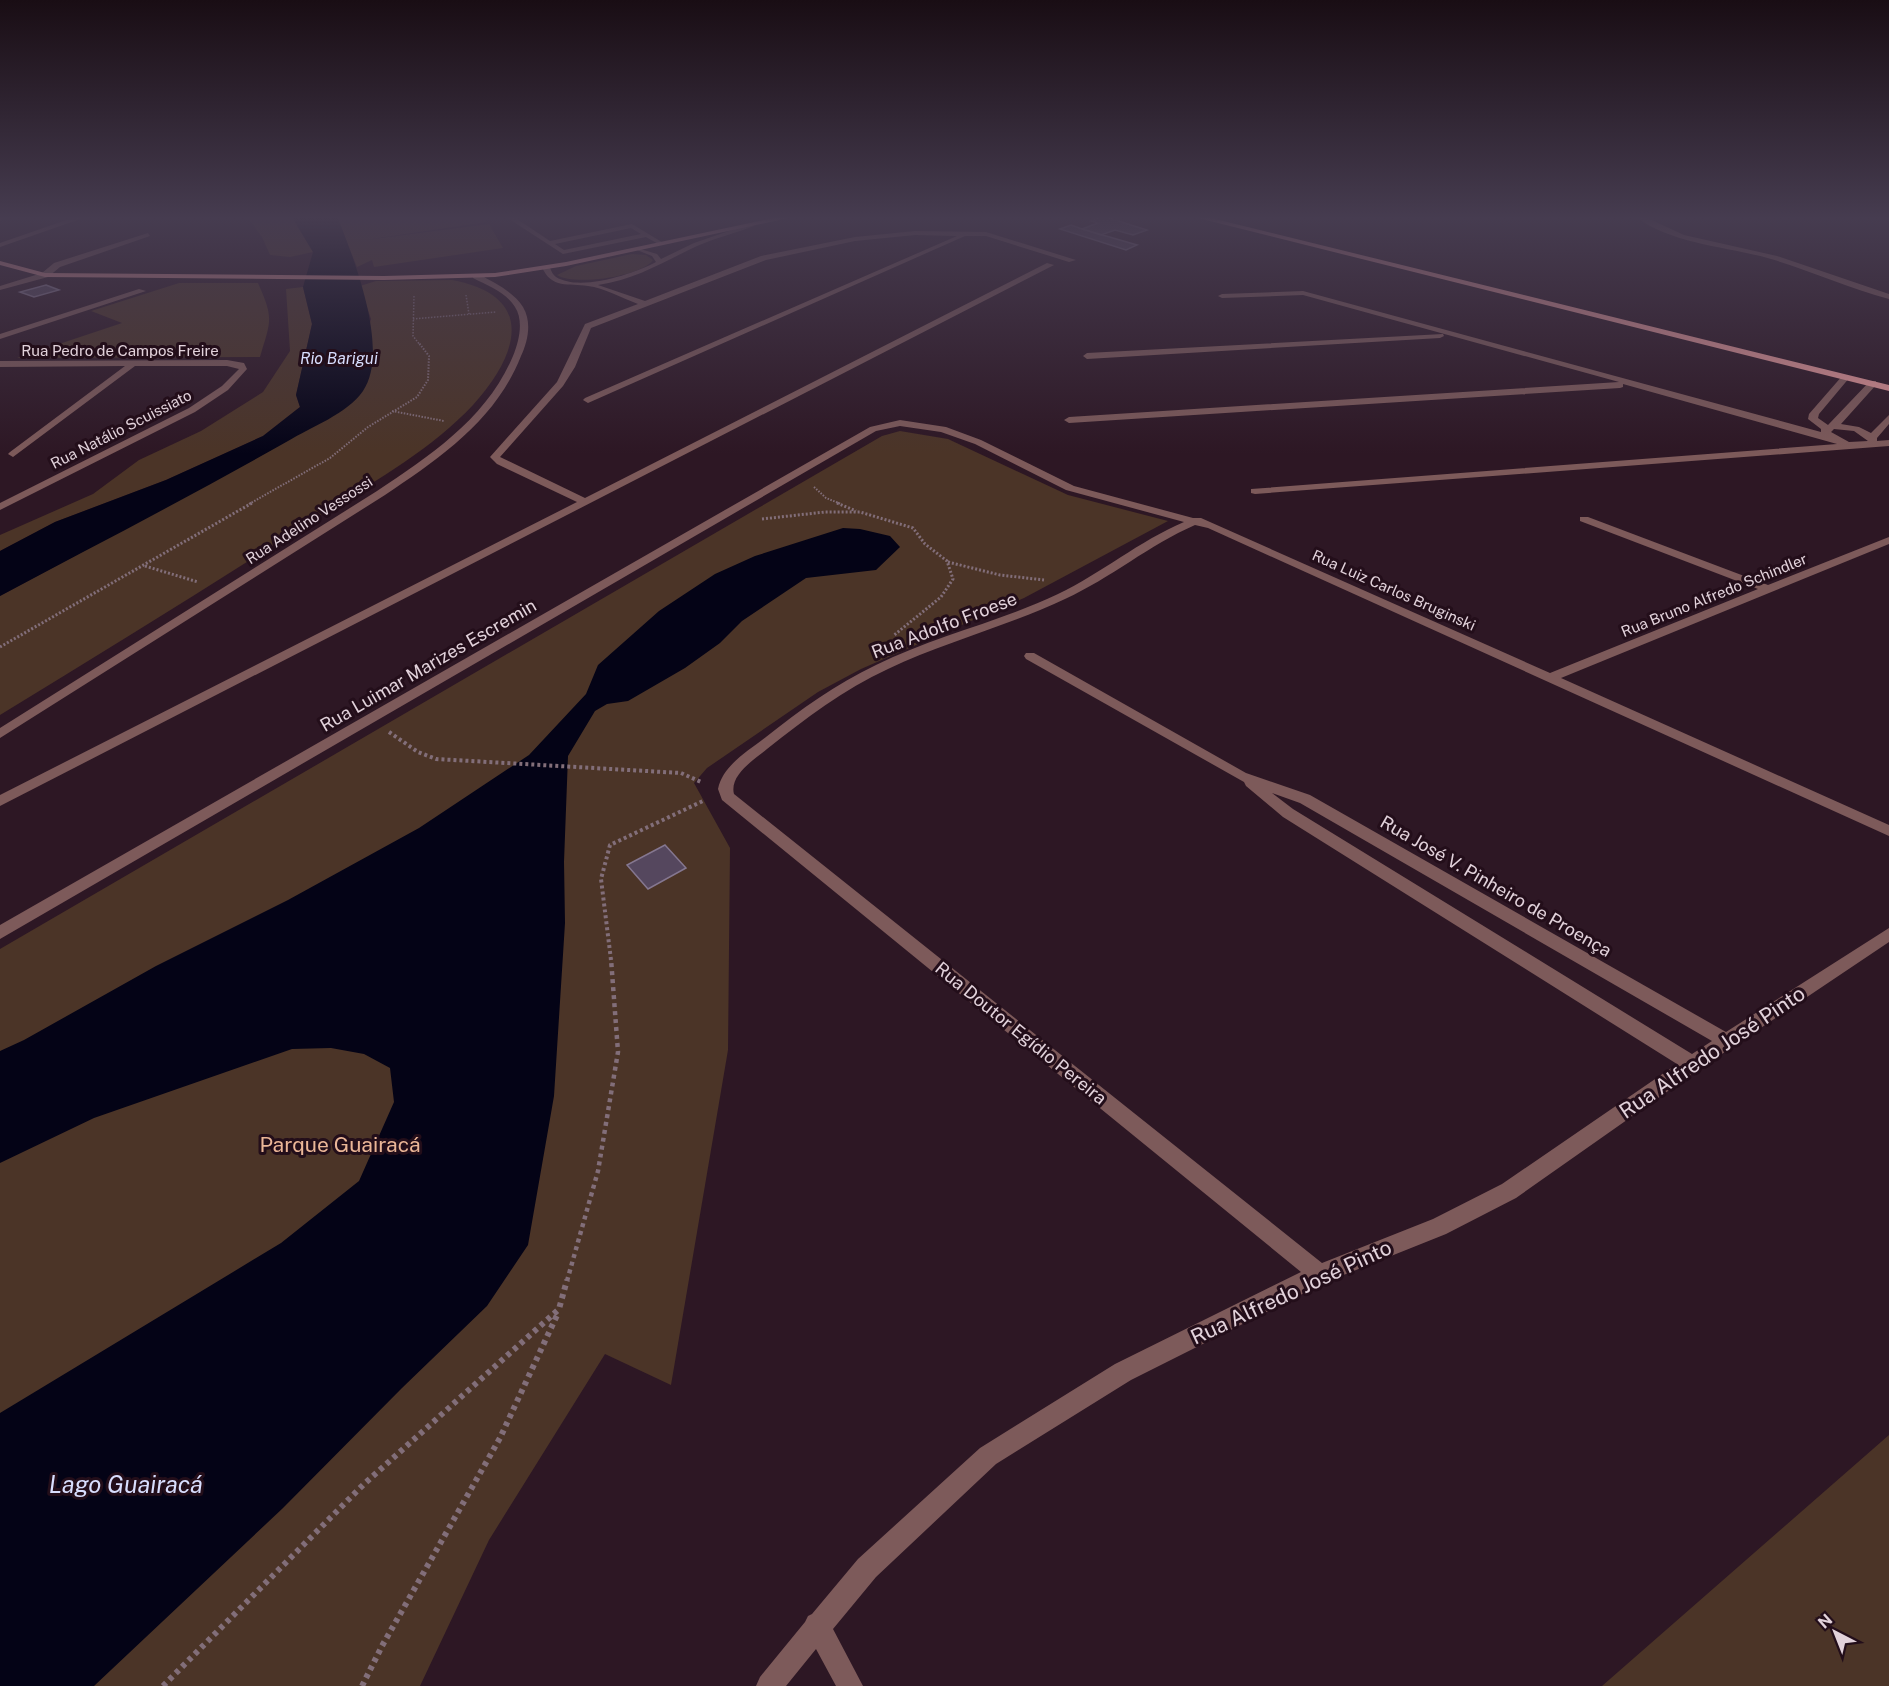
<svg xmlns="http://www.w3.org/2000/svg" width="1889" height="1686" viewBox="0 0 1889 1686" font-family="'Public Sans',sans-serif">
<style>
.green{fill:#4b3427}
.water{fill:#040316}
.building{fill:#55475e;stroke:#857790;stroke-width:1.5}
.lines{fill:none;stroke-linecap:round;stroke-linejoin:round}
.path-far5{stroke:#826e79;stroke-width:1.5;stroke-dasharray:1.5 1.5;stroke-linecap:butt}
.path-far4{stroke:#826e79;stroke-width:2;stroke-dasharray:1.5 1.5;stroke-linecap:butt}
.path-far3{stroke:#826e79;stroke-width:3;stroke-dasharray:2 2;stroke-linecap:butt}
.path-far2{stroke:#826e79;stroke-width:4;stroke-dasharray:3 3;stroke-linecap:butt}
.path-far1{stroke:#826e79;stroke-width:4.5;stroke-dasharray:4 4;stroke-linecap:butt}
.path{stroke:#826e79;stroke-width:6;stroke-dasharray:4.5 4.5;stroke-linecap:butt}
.minor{fill:#7d5a5a;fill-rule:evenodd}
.major{fill:#dd9395;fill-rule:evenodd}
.labels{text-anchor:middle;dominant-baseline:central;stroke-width:6;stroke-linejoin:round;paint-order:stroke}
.far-street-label{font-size:15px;fill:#e2d2db;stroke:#230e1a}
.far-water-label{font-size:16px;font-style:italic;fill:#d8defe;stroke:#230e1a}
.street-label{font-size:18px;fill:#e2d2db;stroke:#230e1a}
.near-street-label{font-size:21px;fill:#e2d2db;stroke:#230e1a}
.near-park-label{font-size:21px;fill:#ebb697;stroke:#230e1a}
.near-water-label{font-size:24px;font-style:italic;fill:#d8defe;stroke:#230e1a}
</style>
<rect width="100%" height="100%" fill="#2d1724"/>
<path class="green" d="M292,217L313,252L290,257L270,255L262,237L248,218Z
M484,217L487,222L365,240L489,224L503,248L374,267L372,260L357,267L337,218Z
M632,254L646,255L653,260C641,277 574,286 557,275L576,266Z
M452,280C537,296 519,354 473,405C427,454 364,487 308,523C206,589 103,652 0,715V596L253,460L346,407L371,319L360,286L376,281Z
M179,283H258C274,319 271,320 260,357L17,358L122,323L91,311Z
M303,287L312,324L296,395L300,407L263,436L166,480L55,522L0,551V535L93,494L139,460L201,431L263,392L290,351L286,289Z
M900,431L948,439L1068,495L1168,521L1024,598L861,669L818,692L707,768L694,783L730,848L728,1050L671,1385L605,1354L489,1540L420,1686H0V949L882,436Z
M1889,1435V1686H1602Z"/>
<path class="water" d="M292,217H337L339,221C355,262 390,351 363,391C347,414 311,427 288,441C193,495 96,545 0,596V551L55,522L166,480L263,436L300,407L296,395L312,324L303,287L313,252Z
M843,528L860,529L890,536L900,547L876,570L806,578L742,621L720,643L685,668L628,701L607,704L595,711L568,756L564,862L565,923L554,1096L528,1245L487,1306L402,1388L283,1508L94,1686H0V1413L281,1243L359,1181L394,1102L390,1068L364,1054L331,1048L292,1049L94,1118L0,1163V1051L24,1040L156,966L288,900L419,828L529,755L586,694L598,665L659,611L715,574L755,556Z"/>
<path class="building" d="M1101,217H1106L1147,230L1133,235L1115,230L1101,235L1082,229L1098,223L1091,221Z
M1071,225L1082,229L1137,245L1126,250L1060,229Z
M46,285L59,290L34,297L20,292Z
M665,845L686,868L648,889L627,865Z"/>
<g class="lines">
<path class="path-far5" d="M466,295L469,314
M414,296L413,336L420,345
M413,319L496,312"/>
<path class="path-far4" d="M392,411L444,421
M814,487L826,498L841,504
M249,504L330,458L368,427L417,397L428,380L429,356L419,343"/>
<path class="path-far3" d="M837,503L856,511
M762,519L825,512H860L913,528L925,544L947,561L953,579L941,597L893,636
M948,562L1000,575L1044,580
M145,566L198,582
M0,647L252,503"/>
<path class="path-far2" d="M389,732L418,752L436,759L681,773L701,782
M611,960L601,879L610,845L705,800"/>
<path class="path-far1" d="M567,1281L598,1171L618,1052L611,959"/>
<path class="path" d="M163,1686L363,1485L559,1309L567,1280
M362,1686L382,1646L500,1438L558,1313"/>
<path class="minor" d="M0,217H8L0,221Z
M75,217H86L0,247V243Z
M506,217H514L550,241L632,224L665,244L660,245L646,237L563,254ZM631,228L641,234L564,250L555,244Z
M1636,217H1645L1684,235L1777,256L1889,294V299C1849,288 1811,271 1771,259C1727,246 1674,245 1636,217Z
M1883,217H1889V221Z
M752,223L754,226C736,233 715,238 697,246C663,262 637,279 598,285L645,301L761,256L855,237L915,231L986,232L1076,260L1069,262L986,236H965L588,403L583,400L585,398L957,236L915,235L855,241L766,260L591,328L575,367L563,386L500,457L585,498L1047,263L1054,265L0,806V795L577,502L497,464L490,457L557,382L585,324L638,304C622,298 604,288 588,286C569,283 551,289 542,267L549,265C551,270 552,274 556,277C580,292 633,274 656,262L652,256L637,250V248L657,254L661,259L694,243Z
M148,233L150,236L60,267L48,277L0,290V286L42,273L54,263Z
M473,274H479C494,283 513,291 523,307C532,322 528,341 521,356C496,420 440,458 385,495L0,738V728L377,491C431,455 487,418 513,356C519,341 524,321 515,307C506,292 488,286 473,278Z
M139,289L146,291L0,339V334Z
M1303,291L1821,432V429L1808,419L1809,414L1843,375L1850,377L1819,414L1818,418L1828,425L1870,381H1876V385L1841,424L1859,427L1871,433L1889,415V424L1877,438V441L1889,440V446L1255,494L1251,493V489L1837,444L1623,384V387L1620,388L1069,423L1064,420L1069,417L1619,382L1303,295L1222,298L1218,296L1222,294ZM1834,429L1854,431L1868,441L1849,442L1831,432Z
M1443,334L1444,336L1440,338L1087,359L1083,356L1087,353Z
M227,360L244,363L247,369L228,390L195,412L0,510V503L189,408L222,386L239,369L227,366H135L13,457L8,454L10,452L125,366L0,367V361Z
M900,420L946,427L981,440L1074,486L1193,518H1201L1550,673L1758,589L1580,521V517H1588L1768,585L1889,537V544L1561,678L1889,825V836L1208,528L1195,525C1149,545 1111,578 1065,599C1008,626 945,642 888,669C844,689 805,719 767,749C755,759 729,775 734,794L1322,1263L1433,1219L1502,1184L1677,1064L1283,817L1246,786L1244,782L1026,659L1024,656L1026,653H1034L1246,773L1310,795L1726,1032L1889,928V942L1698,1070L1516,1198L1446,1234L1326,1282L1131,1380L996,1464L876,1577L833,1629L863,1686H836L816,1649L786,1686H756L760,1677L805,1622L808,1616L812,1614L858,1559L980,1448L1115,1364L1301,1272L722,800L718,789C723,765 748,751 766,737C800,710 836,684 876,665C934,636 999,622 1058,594C1102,573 1139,541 1184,522L1066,490L975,444L941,432L900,426L876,431L0,939V925L870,427ZM1272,793L1300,803L1712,1041L1692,1054L1293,809Z"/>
<path class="major" d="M778,217H793L566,266L495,277L384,280L45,277L0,265V261L45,273L384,276L495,273L566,262Z
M1194,217H1207L1889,385V391Z"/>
</g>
<linearGradient id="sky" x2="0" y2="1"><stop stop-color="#190d14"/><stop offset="0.48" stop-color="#463c50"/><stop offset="1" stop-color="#463c50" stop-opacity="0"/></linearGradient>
<rect width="1889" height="454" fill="url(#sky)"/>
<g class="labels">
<g class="far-street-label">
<text x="120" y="350">Rua Pedro de Campos Freire</text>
<text transform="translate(121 429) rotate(-27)">Rua Natálio Scuissiato</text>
<text transform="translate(309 520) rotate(-33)">Rua Adelino Vessossi</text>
<text transform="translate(1394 590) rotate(24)">Rua Luiz Carlos Bruginski</text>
<text transform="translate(1714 595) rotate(-22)">Rua Bruno Alfredo Schindler</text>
</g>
<g class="far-water-label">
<text x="339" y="358">Rio Barigui</text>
</g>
<g class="street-label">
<text transform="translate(944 625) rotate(-21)">Rua Adolfo Froese</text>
<text transform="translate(428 665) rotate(-30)">Rua Luimar Marizes Escremin</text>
<text transform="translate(1496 886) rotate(30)">Rua José V. Pinheiro de Proença</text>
<text transform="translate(1021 1033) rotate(39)">Rua Doutor Egídio Pereira</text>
</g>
<g class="near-street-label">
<text transform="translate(1712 1052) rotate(-34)">Rua Alfredo José Pinto</text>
<text transform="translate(1291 1292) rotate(-25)">Rua Alfredo José Pinto</text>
</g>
<g class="near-park-label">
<text x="340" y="1144">Parque Guairacá</text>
</g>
<g class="near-water-label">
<text x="126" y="1484">Lago Guairacá</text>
</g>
</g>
<g transform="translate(1835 1632) rotate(318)" stroke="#230e1a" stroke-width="4.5" paint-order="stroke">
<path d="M0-4.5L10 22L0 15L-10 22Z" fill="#e2d2db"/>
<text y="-9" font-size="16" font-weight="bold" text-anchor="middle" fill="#e2d2db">N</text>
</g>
</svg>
